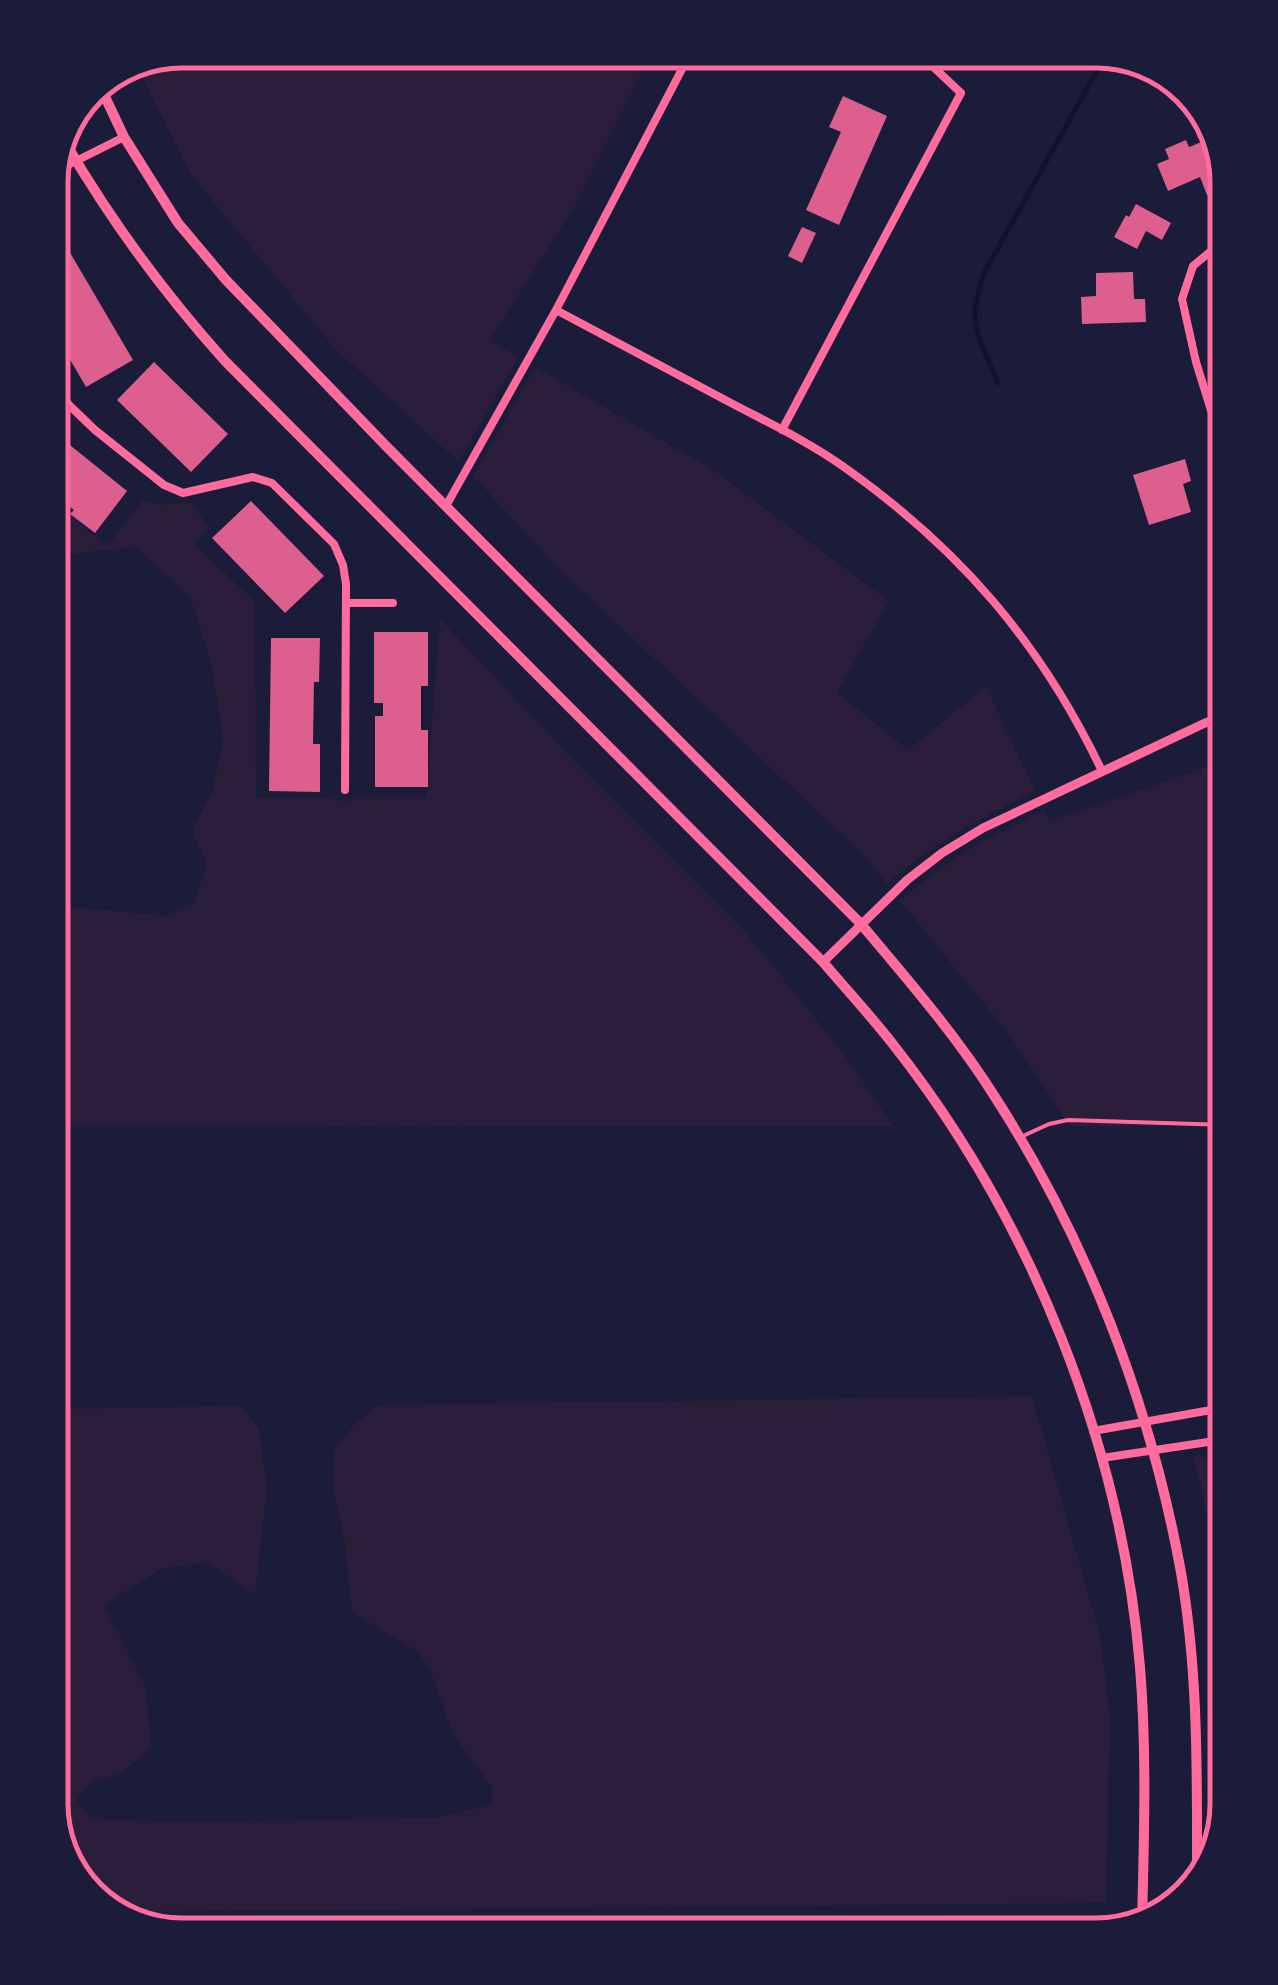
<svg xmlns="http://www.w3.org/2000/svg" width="1278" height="1985" viewBox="0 0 1278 1985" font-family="Quicksand,sans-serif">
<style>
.green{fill:#2a1e3b}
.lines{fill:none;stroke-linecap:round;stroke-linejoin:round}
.stream{stroke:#12122b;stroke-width:5}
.canal{stroke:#12122b;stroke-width:20}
.building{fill:#dd5f8e}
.service{stroke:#ff6b9d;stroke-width:4}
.minor{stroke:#ff6b9d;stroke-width:8}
.tertiary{stroke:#ff6b9d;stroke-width:9}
.secondary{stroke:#ff6b9d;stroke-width:10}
.rim{fill:none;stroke:#ff6b9d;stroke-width:5}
</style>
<rect width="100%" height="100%" fill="#1b1b3a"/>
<path class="green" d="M182,50H653L575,206L490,340L518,357L459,462L335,349L192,176L137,68Z
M535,367L715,471L889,601L837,692L908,750L986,686L1035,791C982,817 931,844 887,884L869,860L563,573L473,476Z
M50,498L97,538L109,544L143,500C159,507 173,503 191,503L209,527L195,544L255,602L256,798L335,797L336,800L353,801L354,797H426L440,619L582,769L747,934L843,1053L893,1126L50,1125V905L166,916L194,904L207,864L192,830L213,790L223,738L211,664L190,596L135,547L55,556L50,551Z
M1228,760V1126H1070L1007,1032L900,901C943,861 992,835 1044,810L1050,821Z
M1032,1396L1100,1635L1110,1717L1106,1903L108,1912L64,1862L50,1803V1409L242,1406L259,1429L267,1489L255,1595L209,1563L163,1568L104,1605L146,1688L151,1748L120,1774L91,1782L77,1800L91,1819L187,1822L435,1818L492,1805L493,1789L452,1733L431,1672L418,1652L352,1612L344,1538L333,1489L335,1449L353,1426L377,1405Z
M1193,1457H1228V1655L1220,1566Z"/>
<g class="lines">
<path class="stream" d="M998,383C978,333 965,325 985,271L1108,51"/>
<path class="canal" d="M628,1935L1110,1930"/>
</g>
<path class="building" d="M843,96L887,116L839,225L806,210L841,132L829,127Z
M1209,139L1228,186L1207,195L1200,177L1168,191L1157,164L1169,159L1165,149L1186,140L1189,147Z
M1136,204L1171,223L1162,240L1146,231L1137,249L1114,237L1126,215L1129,217Z
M55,227L133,360L86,387L50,325V230Z
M802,227L816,233L802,263L788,256Z
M1133,272L1134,299H1145L1146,322L1082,324L1081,297L1096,296V273Z
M154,362L228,434L191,472L117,400Z
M50,429L127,491L95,533L70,514L74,510L50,492Z
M1185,459L1191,481L1183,484L1191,512L1149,525L1133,475Z
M251,501L324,576L285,613L212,538Z
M374,632H428V686H421V730H428V787H375V716H383V703H374Z
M271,638H320L319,682H314L313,744H320V792L269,791Z"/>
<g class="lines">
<path class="service" d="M1023,1136L1049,1124L1068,1120L1228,1125"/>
<path class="minor" d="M50,174L124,137
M556,310C614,341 672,372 731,403C769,423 809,442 844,467C960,549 1041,643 1102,771
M50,377L69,405L95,430L164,485L183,493L253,477L272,483L334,544L343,565L346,584L345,790
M782,430L961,93L927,61L900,50
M1228,465L1196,362L1182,299L1193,266L1228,237
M446,506L556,310L692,50
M346,603H393
M1093,1431L1228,1407
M1102,1458L1228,1439"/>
<path class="tertiary" d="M823,962L907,880L942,853L983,828L1205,723L1228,715"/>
<path class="secondary" d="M99,84L124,137L178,223L226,280L387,447L861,924C908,980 956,1035 995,1097C1087,1240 1149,1401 1180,1567C1199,1671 1197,1779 1197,1884
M65,142C111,221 164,293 225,361L823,962C846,989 870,1015 892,1043C1031,1219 1121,1443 1140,1667C1147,1753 1144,1838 1142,1924"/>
</g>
<path d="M0 0H1278V1985H0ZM182 68H1096A114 114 0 0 1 1210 182V1804A114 114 0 0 1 1096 1918H182A114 114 0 0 1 68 1804V182A114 114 0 0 1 182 68Z" fill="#1b1b3a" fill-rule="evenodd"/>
<path class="rim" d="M182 68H1096A114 114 0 0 1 1210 182V1804A114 114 0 0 1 1096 1918H182A114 114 0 0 1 68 1804V182A114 114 0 0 1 182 68Z"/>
</svg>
